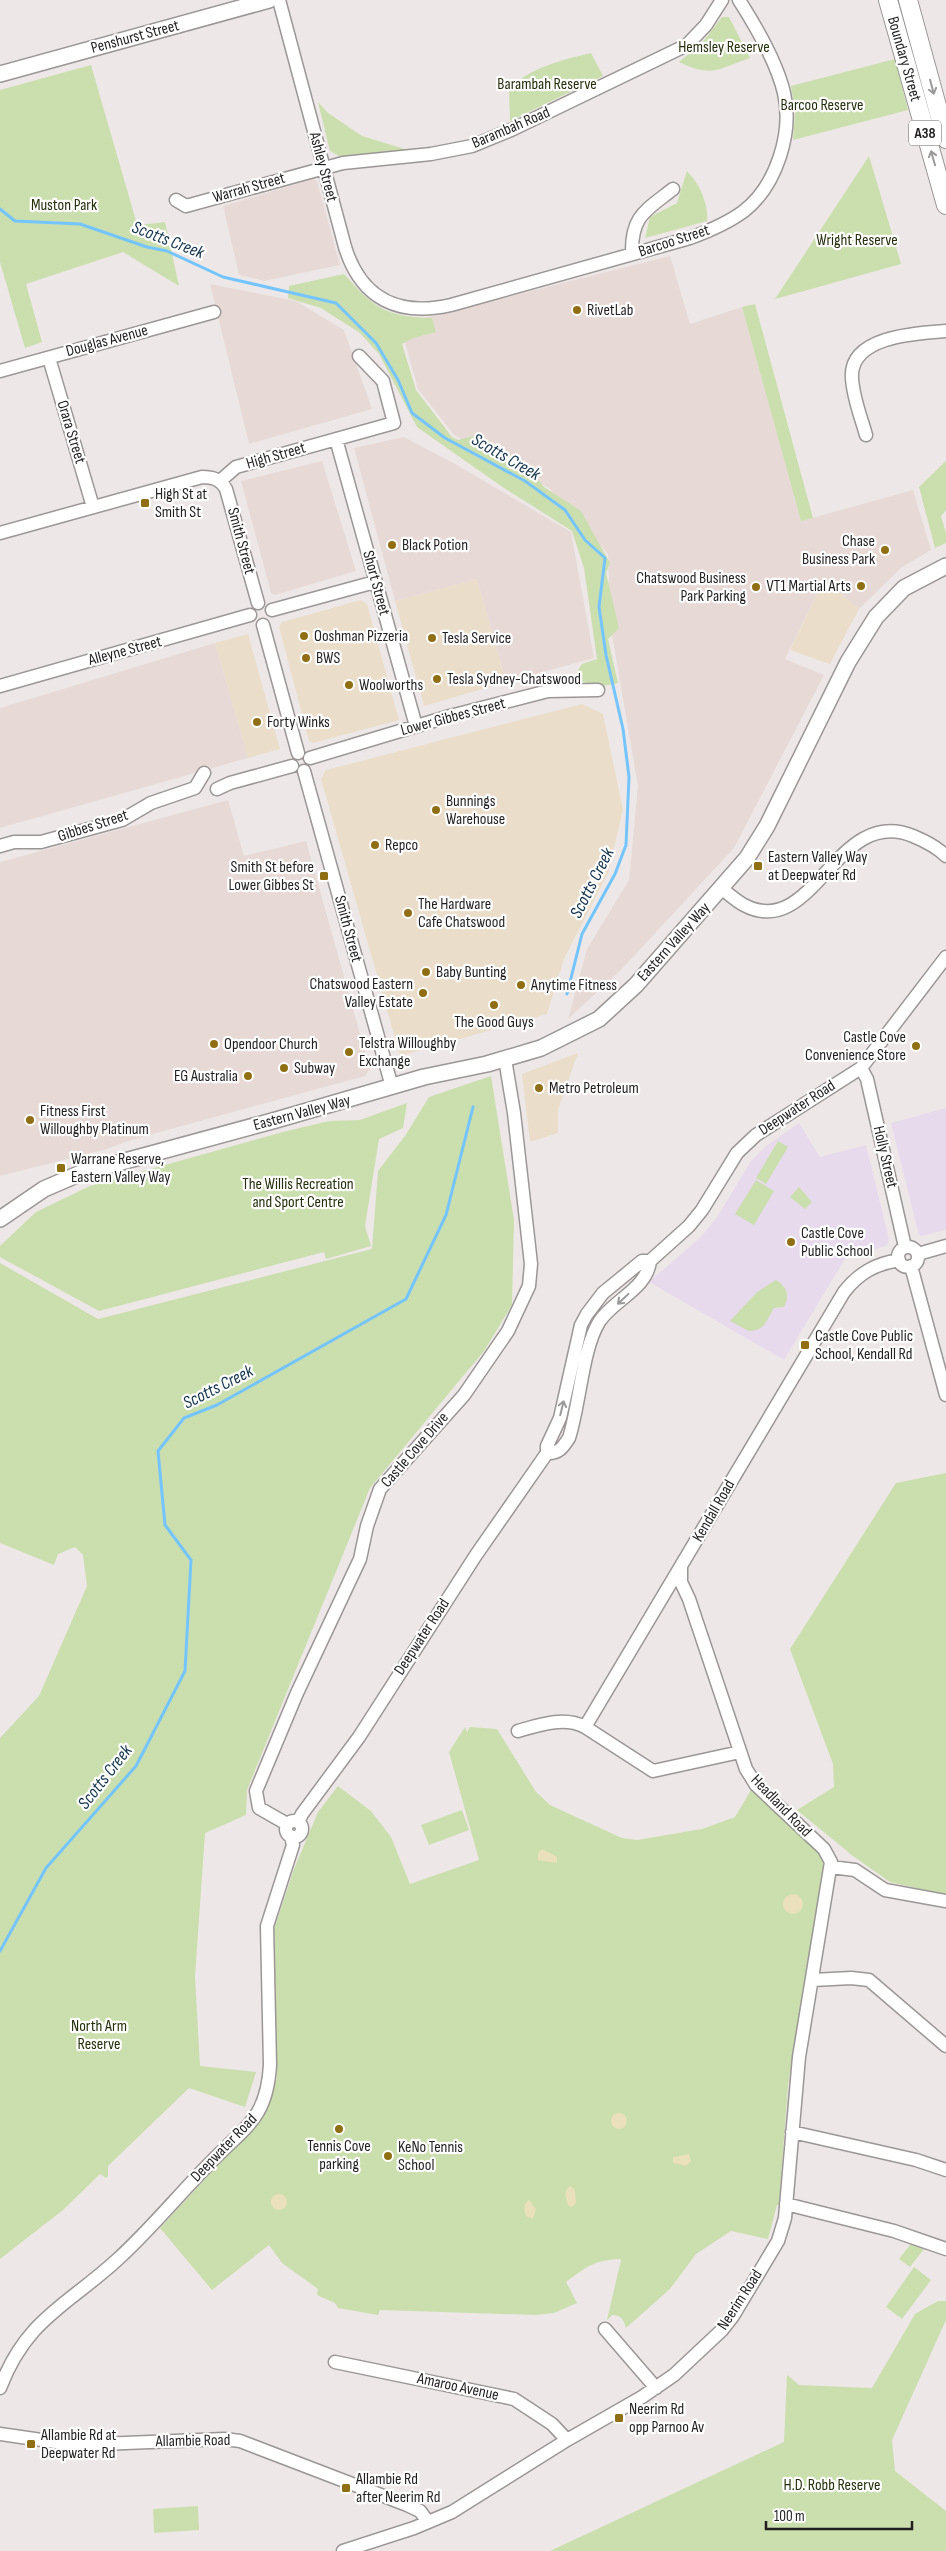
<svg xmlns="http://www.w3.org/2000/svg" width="946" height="2551" viewBox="0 0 946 2551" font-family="'Sofia Sans Condensed',sans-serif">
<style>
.commercial{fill:#eadeca}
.built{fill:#e7dad6}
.education{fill:#e8daed}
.green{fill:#cbdead}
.sand{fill:#eae0bb}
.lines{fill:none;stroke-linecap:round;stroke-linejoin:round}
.stream{stroke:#74c5ff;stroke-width:3}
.minor-casing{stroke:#9b9796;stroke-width:15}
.major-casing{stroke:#9b9796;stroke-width:18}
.highway-casing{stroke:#9b9796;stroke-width:20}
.minor{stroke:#fff;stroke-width:12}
.major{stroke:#fff;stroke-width:15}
.highway{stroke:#fff;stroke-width:18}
.oneway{stroke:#9b9a9a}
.poi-dot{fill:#906e13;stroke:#fff;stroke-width:2}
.labels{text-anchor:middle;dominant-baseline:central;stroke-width:4.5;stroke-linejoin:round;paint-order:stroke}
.shield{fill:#fff;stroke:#646262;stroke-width:1}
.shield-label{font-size:15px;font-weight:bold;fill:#211f1f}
.street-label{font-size:16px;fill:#211f1f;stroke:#fff}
.park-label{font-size:16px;fill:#242f0c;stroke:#fff}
.poi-label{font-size:16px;fill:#211f1f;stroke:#fff;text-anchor:start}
.water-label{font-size:18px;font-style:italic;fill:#14364e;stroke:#fff}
</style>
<rect width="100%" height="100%" fill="#ede8e7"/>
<path class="commercial" d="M477,579L506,682L424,706L395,601Z
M824,580L859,609L830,664L790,650Z
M361,600L367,604L399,720L313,743L309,741L279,627L282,622Z
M248,634L280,749L248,758L215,643Z
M582,704L603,714L623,810L608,873L564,959L547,1014L400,1056L321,779L326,770Z
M578,1053L558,1110V1133L530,1142L522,1074Z"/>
<path class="built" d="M313,179L317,181L340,265L264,281L239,275L223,206Z
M670,256L690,324L742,307L801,521L913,490L931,550L902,567L859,609L824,580L785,659L824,675L734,848L621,970L568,1019L587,949L629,880L638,786L611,629L608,554L549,488L454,435L418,389L400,324Z
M210,284L296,301L344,330L372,409L249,444Z
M404,437L457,465L571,532L594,658L506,682L477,579L395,601L354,448Z
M322,461L356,571L275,595L271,593L241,481Z
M215,643L248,758L0,828V708Z
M228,800L244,856L306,841L370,1069L365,1076L131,1140L107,1149L0,1176V862Z"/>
<path class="education" d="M946,1108V1230L921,1236L918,1232L891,1123Z
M799,1123L820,1157L866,1145L889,1239L887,1245L883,1247L846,1257L784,1360L649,1282L701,1237L717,1217L751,1161L765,1147Z"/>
<path class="green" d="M722,17H729L750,58C718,69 712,78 679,62L702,43Z
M591,53L603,76L510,121L509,89C531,67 562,60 591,53Z
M895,59L908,110L793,140L795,113L791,86Z
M91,65L136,221L140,225L165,222L179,286L123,252L26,284L42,342L25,348L0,262V90Z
M318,102L328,113L362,136L408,150L339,156L330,151Z
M869,156L901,264L775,299Z
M687,171C699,183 709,204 707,221L645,238L650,217L677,203Z
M344,274C374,308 386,317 432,318L436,332L413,338L402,344L416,390L452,437L458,440L478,435L525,462L544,487L581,511L610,563L606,573L619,628L608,639L618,683L603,686L572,680L582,664L597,659L584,568L572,531L501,486L417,427L379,354L360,333L321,308L288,298L289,286Z
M755,304L813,518L801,521L742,307Z
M946,461V510L941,516L946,533V543L935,548L919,487Z
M491,1076L514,1220L512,1305L484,1351L370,1488L247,1790L246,1815L205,1833L195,1977L200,2066L256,2072L245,2107L189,2088L108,2166V2176L106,2178L100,2174L63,2210L0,2259V1738L39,1696L87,1586L83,1555L75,1547L58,1554L54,1565L0,1543V1263L98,1319L372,1249L378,1171L405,1136L429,1097Z
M407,1103L403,1128L379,1139L365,1226L371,1246L326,1259L324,1252L99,1311L0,1257V1246L36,1212L90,1186L283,1132L329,1121L360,1120Z
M778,1141L788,1147L766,1184L756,1178Z
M756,1180L774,1191L754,1225L735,1214Z
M799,1187L812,1202L805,1209L790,1197Z
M776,1280C787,1287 790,1295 784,1307L774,1308C767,1319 765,1331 749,1331L730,1321L757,1292Z
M946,1473V1895L890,1882L853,1856L797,1810L834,1787L833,1764L790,1649L896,1483Z
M465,1727L467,1732L470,1727L497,1729L536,1792L550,1805L622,1838L637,1840L702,1829L735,1817L751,1790L817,1851L824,1862L788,2085L779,2205H777L769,2235L768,2239L731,2231L696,2254L670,2289L626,2328C624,2320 621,2315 612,2315L607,2320L621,2260L620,2259C594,2260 586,2267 566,2282L577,2303L554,2313L536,2315L380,2310L378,2315L338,2308L335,2303L317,2295L318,2289L282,2263L269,2245L212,2290L160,2228L261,2118L277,2078L274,1929L294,1869L318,1812L338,1786L371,1811L391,1837L410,1884L479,1860L449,1752Z
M462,1810L469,1830L429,1845L421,1825Z
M913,2241L924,2249L910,2267L899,2259Z
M914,2267L931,2280L902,2319L886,2307Z
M938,2301H946V2320L892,2440L895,2471L946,2511V2551H550L784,2442L787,2375L799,2385L872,2388L915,2314Z
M198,2506L199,2530L154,2533L153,2509Z"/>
<path class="sand" d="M542,1849L557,1857V1863L538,1860V1853Z
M783 1904a10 10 0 1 1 20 0a10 10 0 1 1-20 0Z
M611 2121a8 8 0 1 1 16 0a8 8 0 1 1-16 0Z
M689,2154L691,2161L686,2166L673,2163V2157Z
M570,2186L575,2190L576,2203L572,2207L569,2206C565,2199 563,2191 570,2186Z
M271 2202a8 8 0 1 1 16 0a8 8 0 1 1-16 0Z
M529,2200L536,2209L533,2219L526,2216C524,2210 523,2203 529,2200Z"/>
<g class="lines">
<path class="stream" d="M0,209L15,221L80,224L147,247L167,251L223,277L336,303L376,343L398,380L412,413L445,438L525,481L565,510L585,540L605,558L599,607L606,655L623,729L629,777L626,845L615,874L582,934L567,994
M0,1951L46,1868L136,1766L185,1671L191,1560L165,1525L158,1451L184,1418L217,1405L406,1299L446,1215L473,1107"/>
<g class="minor-casing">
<path id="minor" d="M279,0L345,247C361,299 399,317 451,305L690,238C709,231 728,223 744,211C777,185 793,132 784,93C777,63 755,25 739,0
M176,200L186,206L343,163L431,154L472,146L511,130L687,45L706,25L722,0
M632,254C631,216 645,211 673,189
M49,358L93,507
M0,371L214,312
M866,435C861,417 853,398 852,378C849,336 917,333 946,331
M336,439L416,726
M220,481L236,467L394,423L383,381L359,356
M0,533L202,477C213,477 220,479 226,489L258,603
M272,610L375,582
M263,625L298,753
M0,686L250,615
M310,758L450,716L548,691L598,690
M304,771L392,1087
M217,789L230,783L292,766
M0,846L14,842H41L122,820L151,803L195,788L204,773
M722,889C729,894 736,901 744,905C814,942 836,804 913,836C925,841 937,847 946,856
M861,1068L867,1079L905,1247
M898 1257a10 10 0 1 1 20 0a10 10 0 1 1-20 0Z
M918,1254L946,1246
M911,1266L946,1395
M547,1453C559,1454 563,1447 569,1438C580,1404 582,1350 599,1322C613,1300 647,1289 650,1261
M585,1727L653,1771L740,1752
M518,1731C539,1725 564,1716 585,1727L844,1292C859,1273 875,1264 899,1260
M286 1829a8 8 0 1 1 16 0a8 8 0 1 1-16 0Z
M298,1822L302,1814L359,1737L476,1555L547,1453V1446L560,1418L581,1325L587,1314L603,1293L642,1261H650L689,1226L702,1210L737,1153L756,1135L861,1068L946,957
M287,1824L259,1808L256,1791L297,1693L360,1559L367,1526L380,1489L464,1395L508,1331L529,1286L531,1264L514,1113L505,1059
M831,1867L855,1870L885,1890L946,1901
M813,1980L851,1978L869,1980L946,2046
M792,2132L916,2160L946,2170
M786,2204L894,2231L946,2249
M605,2329L656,2388
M335,2362L514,2399L552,2424L567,2440
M0,2388C27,2318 67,2306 118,2259C151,2229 180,2193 212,2161C246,2126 267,2118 270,2065L267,1926L293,1845L291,1837
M0,2434L76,2445L224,2439L240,2441L407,2505L420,2511L428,2522
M343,2551L414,2528L452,2512L567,2440L642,2397L674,2375L722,2330L733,2316L778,2241L785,2218L799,2057L831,1862L824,1849L756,1785L746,1769L689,1599L681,1582V1567"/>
</g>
<g class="major-casing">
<path id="major" d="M0,74L269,0
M0,1219L44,1189L81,1173L276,1120L424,1077L487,1064L541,1048L599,1019L636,985L747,858L767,826L848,662L876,617L904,588L946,566"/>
</g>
<g class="highway-casing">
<path id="highway" d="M888,0L946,205
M908,0L946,139"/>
</g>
<use href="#minor" class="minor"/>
<use href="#major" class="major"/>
<use href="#highway" class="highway"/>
</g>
<defs><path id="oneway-shaft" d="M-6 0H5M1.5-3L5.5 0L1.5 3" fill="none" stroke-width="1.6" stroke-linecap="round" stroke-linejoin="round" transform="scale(1.25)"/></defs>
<g class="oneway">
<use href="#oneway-shaft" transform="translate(932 87) rotate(75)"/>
<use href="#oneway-shaft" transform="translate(933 158) rotate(-106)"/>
<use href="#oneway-shaft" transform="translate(623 1299) rotate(137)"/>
<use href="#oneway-shaft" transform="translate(562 1408) rotate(-76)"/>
</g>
<g class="poi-dot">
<circle cx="577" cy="310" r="5"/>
<rect x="140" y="498" width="10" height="10" rx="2.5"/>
<circle cx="392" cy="545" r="5"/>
<circle cx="885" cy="550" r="5"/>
<circle cx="861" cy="586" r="5"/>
<circle cx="756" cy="587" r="5"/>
<circle cx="304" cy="636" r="5"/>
<circle cx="432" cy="638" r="5"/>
<circle cx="306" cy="658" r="5"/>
<circle cx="437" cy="679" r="5"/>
<circle cx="349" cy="685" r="5"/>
<circle cx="257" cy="722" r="5"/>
<circle cx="436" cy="810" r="5"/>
<circle cx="375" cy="845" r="5"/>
<rect x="753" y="861" width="10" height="10" rx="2.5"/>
<rect x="319" y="871" width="10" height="10" rx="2.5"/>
<circle cx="408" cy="913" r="5"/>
<circle cx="426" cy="972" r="5"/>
<circle cx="521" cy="985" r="5"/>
<circle cx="423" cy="993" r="5"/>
<circle cx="494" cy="1005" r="5"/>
<circle cx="214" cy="1044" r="5"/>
<circle cx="916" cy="1046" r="5"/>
<circle cx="349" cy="1052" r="5"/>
<circle cx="284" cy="1068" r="5"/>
<circle cx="248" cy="1076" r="5"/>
<circle cx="539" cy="1088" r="5"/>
<circle cx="30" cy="1120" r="5"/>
<rect x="56" y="1163" width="10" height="10" rx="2.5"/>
<circle cx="791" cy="1242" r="5"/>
<rect x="800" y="1340" width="10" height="10" rx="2.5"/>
<circle cx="339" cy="2129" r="5"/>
<circle cx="388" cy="2156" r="5"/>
<rect x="614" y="2413" width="10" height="10" rx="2.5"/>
<rect x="26" y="2439" width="10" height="10" rx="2.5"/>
<rect x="341" y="2483" width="10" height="10" rx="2.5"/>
</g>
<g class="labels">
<rect class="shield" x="909" y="120.5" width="32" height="25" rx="4"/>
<g class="shield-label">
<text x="925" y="133">A38</text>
</g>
<g class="street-label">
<text transform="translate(135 37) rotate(-15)">Penshurst Street</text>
<text transform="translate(904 59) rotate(74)">Boundary Street</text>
<text transform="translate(511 128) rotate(-23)">Barambah Road</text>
<text transform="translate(323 167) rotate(75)">Ashley Street</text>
<text transform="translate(249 188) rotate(-16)">Warrah Street</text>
<text transform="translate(674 241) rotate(-18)">Barcoo Street</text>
<text transform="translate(107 341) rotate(-15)">Douglas Avenue</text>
<text transform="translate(71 432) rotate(73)">Orara Street</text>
<text transform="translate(276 456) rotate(-16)">High Street</text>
<text transform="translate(241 541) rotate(75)">Smith Street</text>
<text transform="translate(376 583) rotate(75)">Short Street</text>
<text transform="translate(125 651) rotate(-15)">Alleyne Street</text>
<text transform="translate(453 717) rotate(-15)">Lower Gibbes Street</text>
<text transform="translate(93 826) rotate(-18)">Gibbes Street</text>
<text transform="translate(348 929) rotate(75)">Smith Street</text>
<text transform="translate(674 942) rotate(-48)">Eastern Valley Way</text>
<text transform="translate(797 1108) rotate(-33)">Deepwater Road</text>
<text transform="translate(302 1113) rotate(-15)">Eastern Valley Way</text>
<text transform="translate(885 1157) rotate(77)">Holly Street</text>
<text transform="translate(415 1450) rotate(-49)">Castle Cove Drive</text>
<text transform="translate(714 1511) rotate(-60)">Kendall Road</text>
<text transform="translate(422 1637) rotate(-57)">Deepwater Road</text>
<text transform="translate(781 1806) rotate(46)">Headland Road</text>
<text transform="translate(224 2148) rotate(-46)">Deepwater Road</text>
<text transform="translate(740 2300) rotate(-57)">Neerim Road</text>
<text transform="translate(458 2387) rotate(12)">Amaroo Avenue</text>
<text transform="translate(193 2441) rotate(-1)">Allambie Road</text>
</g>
<g class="park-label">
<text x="724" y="47">Hemsley Reserve</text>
<text x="547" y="84">Barambah Reserve</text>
<text x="822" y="105">Barcoo Reserve</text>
<text x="64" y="205">Muston Park</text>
<text x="857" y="240">Wright Reserve</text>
<text x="298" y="1184">The Willis Recreation<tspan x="298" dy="18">and Sport Centre</tspan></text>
<text x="99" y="2026">North Arm<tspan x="99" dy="18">Reserve</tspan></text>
<text x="832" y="2485">H.D. Robb Reserve</text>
</g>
<g class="poi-label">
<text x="587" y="310">RivetLab</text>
<text x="155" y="494">High St at<tspan x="155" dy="18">Smith St</tspan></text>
<text x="875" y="541" text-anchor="end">Chase<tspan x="875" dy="18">Business Park</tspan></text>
<text x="402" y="545">Black Potion</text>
<text x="746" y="578" text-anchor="end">Chatswood Business<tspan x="746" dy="18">Park Parking</tspan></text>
<text x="851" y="586" text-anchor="end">VT1 Martial Arts</text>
<text x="314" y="636">Ooshman Pizzeria</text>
<text x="442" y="638">Tesla Service</text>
<text x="316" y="658">BWS</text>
<text x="447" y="679">Tesla Sydney-Chatswood</text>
<text x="359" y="685">Woolworths</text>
<text x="267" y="722">Forty Winks</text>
<text x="446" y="801">Bunnings<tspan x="446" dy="18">Warehouse</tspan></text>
<text x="385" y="845">Repco</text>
<text x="768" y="857">Eastern Valley Way<tspan x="768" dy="18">at Deepwater Rd</tspan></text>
<text x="314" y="867" text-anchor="end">Smith St before<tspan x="314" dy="18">Lower Gibbes St</tspan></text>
<text x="418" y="904">The Hardware<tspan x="418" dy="18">Cafe Chatswood</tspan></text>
<text x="436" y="972">Baby Bunting</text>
<text x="413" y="984" text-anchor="end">Chatswood Eastern<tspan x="413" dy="18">Valley Estate</tspan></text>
<text x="531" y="985">Anytime Fitness</text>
<text x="494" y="1022" text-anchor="middle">The Good Guys</text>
<text x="906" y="1037" text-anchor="end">Castle Cove<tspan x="906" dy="18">Convenience Store</tspan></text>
<text x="359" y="1043">Telstra Willoughby<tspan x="359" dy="18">Exchange</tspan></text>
<text x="224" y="1044">Opendoor Church</text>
<text x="294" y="1068">Subway</text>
<text x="238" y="1076" text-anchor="end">EG Australia</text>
<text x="549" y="1088">Metro Petroleum</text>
<text x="40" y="1111">Fitness First<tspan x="40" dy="18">Willoughby Platinum</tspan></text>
<text x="71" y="1159">Warrane Reserve,<tspan x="71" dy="18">Eastern Valley Way</tspan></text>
<text x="801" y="1233">Castle Cove<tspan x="801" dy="18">Public School</tspan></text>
<text x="815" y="1336">Castle Cove Public<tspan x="815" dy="18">School, Kendall Rd</tspan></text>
<text x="339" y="2146" text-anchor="middle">Tennis Cove<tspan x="339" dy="18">parking</tspan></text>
<text x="398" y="2147">KeNo Tennis<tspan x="398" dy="18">School</tspan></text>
<text x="629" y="2409">Neerim Rd<tspan x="629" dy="18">opp Parnoo Av</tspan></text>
<text x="41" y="2435">Allambie Rd at<tspan x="41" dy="18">Deepwater Rd</tspan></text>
<text x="356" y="2479">Allambie Rd<tspan x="356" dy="18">after Neerim Rd</tspan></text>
</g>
<g class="water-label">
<text transform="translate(168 240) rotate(21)">Scotts Creek</text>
<text transform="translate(506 457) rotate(30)">Scotts Creek</text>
<text transform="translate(592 883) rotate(-63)">Scotts Creek</text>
<text transform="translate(218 1387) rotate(-27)">Scotts Creek</text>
<text transform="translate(105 1777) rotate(-52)">Scotts Creek</text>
</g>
</g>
<path d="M766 2521v8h146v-8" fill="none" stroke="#211f1f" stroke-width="2.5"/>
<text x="774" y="2521" font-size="15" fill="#211f1f" stroke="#ffffff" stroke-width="4" paint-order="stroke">100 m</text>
</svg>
